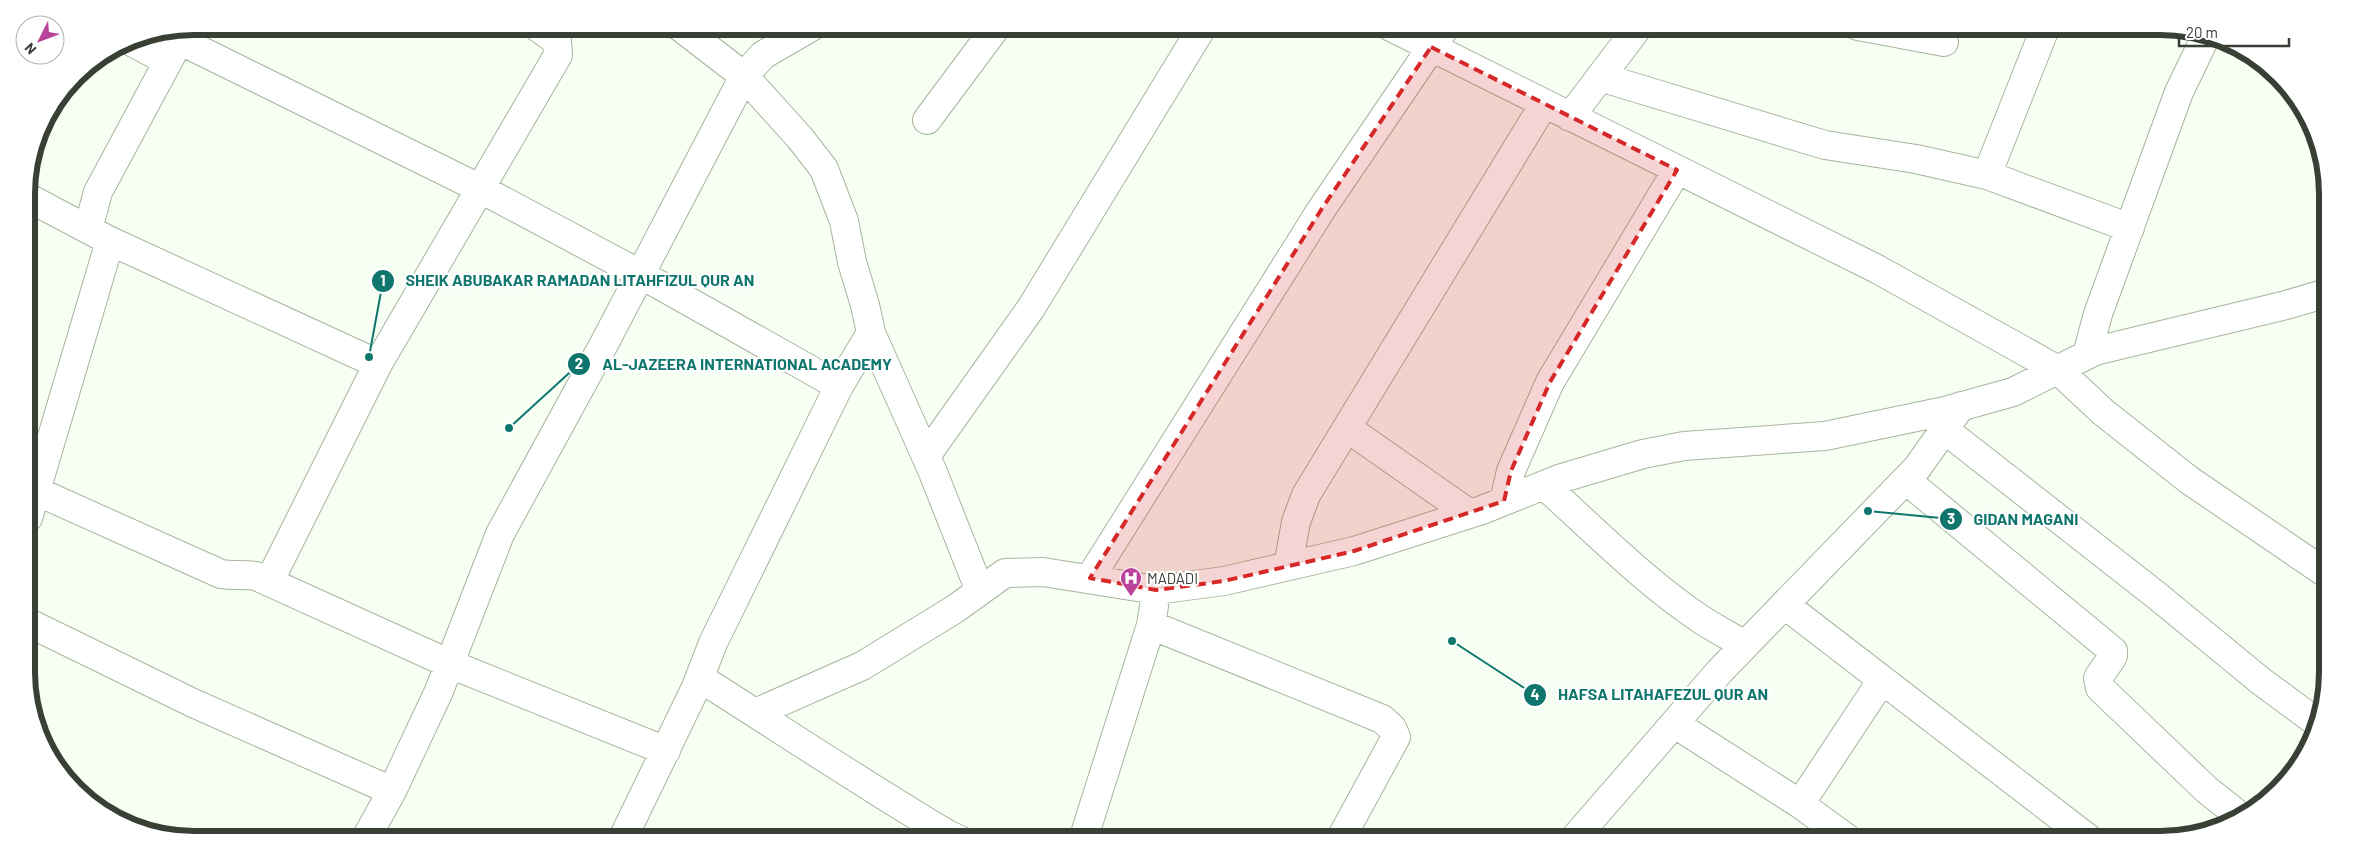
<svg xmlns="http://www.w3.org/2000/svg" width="2354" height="866" viewBox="0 0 2354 866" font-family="Barlow,sans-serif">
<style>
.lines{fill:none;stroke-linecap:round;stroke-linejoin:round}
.street-casing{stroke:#a6b59e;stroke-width:30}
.street{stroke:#fff;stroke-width:28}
.marked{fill:#d62828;fill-opacity:0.2;stroke:#d62828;stroke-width:4;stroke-dasharray:10 6;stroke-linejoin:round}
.labels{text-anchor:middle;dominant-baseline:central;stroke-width:4.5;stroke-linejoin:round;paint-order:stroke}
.poi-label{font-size:15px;fill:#383f35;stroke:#fff;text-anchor:start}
.rim{fill:none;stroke:#383f35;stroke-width:6}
.leader{fill:none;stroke:#0f766e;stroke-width:2}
.callout-dot{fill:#0f766e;stroke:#fff;stroke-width:2}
.mark-label{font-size:15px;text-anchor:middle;font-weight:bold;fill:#fff}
.callout-label{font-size:16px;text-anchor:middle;font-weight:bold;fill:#0f766e;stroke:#fff;stroke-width:4.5;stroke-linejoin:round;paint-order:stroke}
</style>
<rect width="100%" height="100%" fill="#f7fef4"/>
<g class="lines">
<g class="street-casing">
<path id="street" d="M679,26L744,76L800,138L824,169L844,221L852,262L865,305L871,333L932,470L980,591
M1389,26L1877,269L2058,370L2103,412L2189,480L2327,574
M1858,26L1944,42
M128,40L168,61
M179,40L479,188L640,274L839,386
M1600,77L1825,145L1916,159L1987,175L2130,228
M1570,117L1639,26
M927,120L997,26
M1987,175L2046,26
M27,197L110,241L378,364
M88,229L98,192L186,28
M2087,355L2098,314L2179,92L2207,34
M1347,428L1470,514
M1945,430L2156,595L2262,682L2319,724
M926,456L1031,308L1203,26
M1906,480L2113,651V656L2098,678L2100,688L2207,790L2241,817
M1544,485C1595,531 1645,582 1702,620C1716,629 1731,637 1745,645
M36,491L221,574C233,576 244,574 256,576L450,664L666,751
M1504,501L1511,471L1550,382L1677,170
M28,518L110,241
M1288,566L1296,522L1306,495L1544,104
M1090,578L1321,210L1446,26
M269,582L378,364L558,55L557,41L536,26
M1785,605L2089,839
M29,623L193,703L392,791
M1151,625L1382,719L1392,728L1396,737L1340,840
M700,678C782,730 863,784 947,834L960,840
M755,713L862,666L955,609L1005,573L1043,572L1156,590L1224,581L1354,551L1482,510L1559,479L1643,454L1684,446L1825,436L1945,411L2013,392L2095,351L2286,305L2327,293
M1675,724L1800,804L1848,839
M1800,804L1882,680
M365,840L392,791L439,691L500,534L605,342L744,76L763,55L813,26
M622,840L696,687L713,643L839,386L871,333
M1083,840L1151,625L1154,606
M1573,840L1719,672L1917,468L1961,406"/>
</g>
<use href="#street" class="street"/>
</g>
<path class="marked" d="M1431,47L1677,170L1550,382L1511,471L1504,501L1354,551L1224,581L1156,590L1090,578L1321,210Z"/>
<defs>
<g id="hospital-pin" transform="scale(1.125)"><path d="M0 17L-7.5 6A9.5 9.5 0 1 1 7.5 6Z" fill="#ba439a" stroke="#fff"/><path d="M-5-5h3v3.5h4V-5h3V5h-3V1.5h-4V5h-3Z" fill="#fff"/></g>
</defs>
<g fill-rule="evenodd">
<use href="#hospital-pin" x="1131" y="578"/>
</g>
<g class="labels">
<g class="poi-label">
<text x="1147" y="578">MADADI</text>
</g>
</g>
<path d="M0 0H2354V866H0ZM194 35H2160A159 159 0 0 1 2319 194V672A159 159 0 0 1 2160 831H194A159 159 0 0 1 35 672V194A159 159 0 0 1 194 35Z" fill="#fff" fill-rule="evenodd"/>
<path class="rim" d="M194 35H2160A159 159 0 0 1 2319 194V672A159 159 0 0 1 2160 831H194A159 159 0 0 1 35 672V194A159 159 0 0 1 194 35Z"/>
<path class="leader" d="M369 357L383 281M509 428L579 364M1868 511L1951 519M1452 641L1535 695"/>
<g class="callout-dot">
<circle cx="369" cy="357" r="5"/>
<circle cx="509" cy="428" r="5"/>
<circle cx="1868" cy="511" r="5"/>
<circle cx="1452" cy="641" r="5"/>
<circle cx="383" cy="281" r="12"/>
<circle cx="579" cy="364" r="12"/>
<circle cx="1951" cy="519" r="12"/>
<circle cx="1535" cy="695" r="12"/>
</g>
<g class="mark-label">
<text x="383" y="286">1</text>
<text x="579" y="369">2</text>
<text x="1951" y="524">3</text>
<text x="1535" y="700">4</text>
</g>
<g class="callout-label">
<text x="580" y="286">SHEIK ABUBAKAR RAMADAN LITAHFIZUL QUR AN</text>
<text x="747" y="370">AL-JAZEERA INTERNATIONAL ACADEMY</text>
<text x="2026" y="525">GIDAN MAGANI</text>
<text x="1663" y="700">HAFSA LITAHAFEZUL QUR AN</text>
</g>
<g transform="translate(40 40) rotate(228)"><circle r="24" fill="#ffffff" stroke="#afb2ae"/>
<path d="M0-4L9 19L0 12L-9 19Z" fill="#ba439a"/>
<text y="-8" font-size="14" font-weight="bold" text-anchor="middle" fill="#383f35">N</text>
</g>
<path d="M2179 38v8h110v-8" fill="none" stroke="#383f35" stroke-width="2.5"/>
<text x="2186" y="38" font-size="15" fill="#383f35" stroke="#ffffff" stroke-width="4" paint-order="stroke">20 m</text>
</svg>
